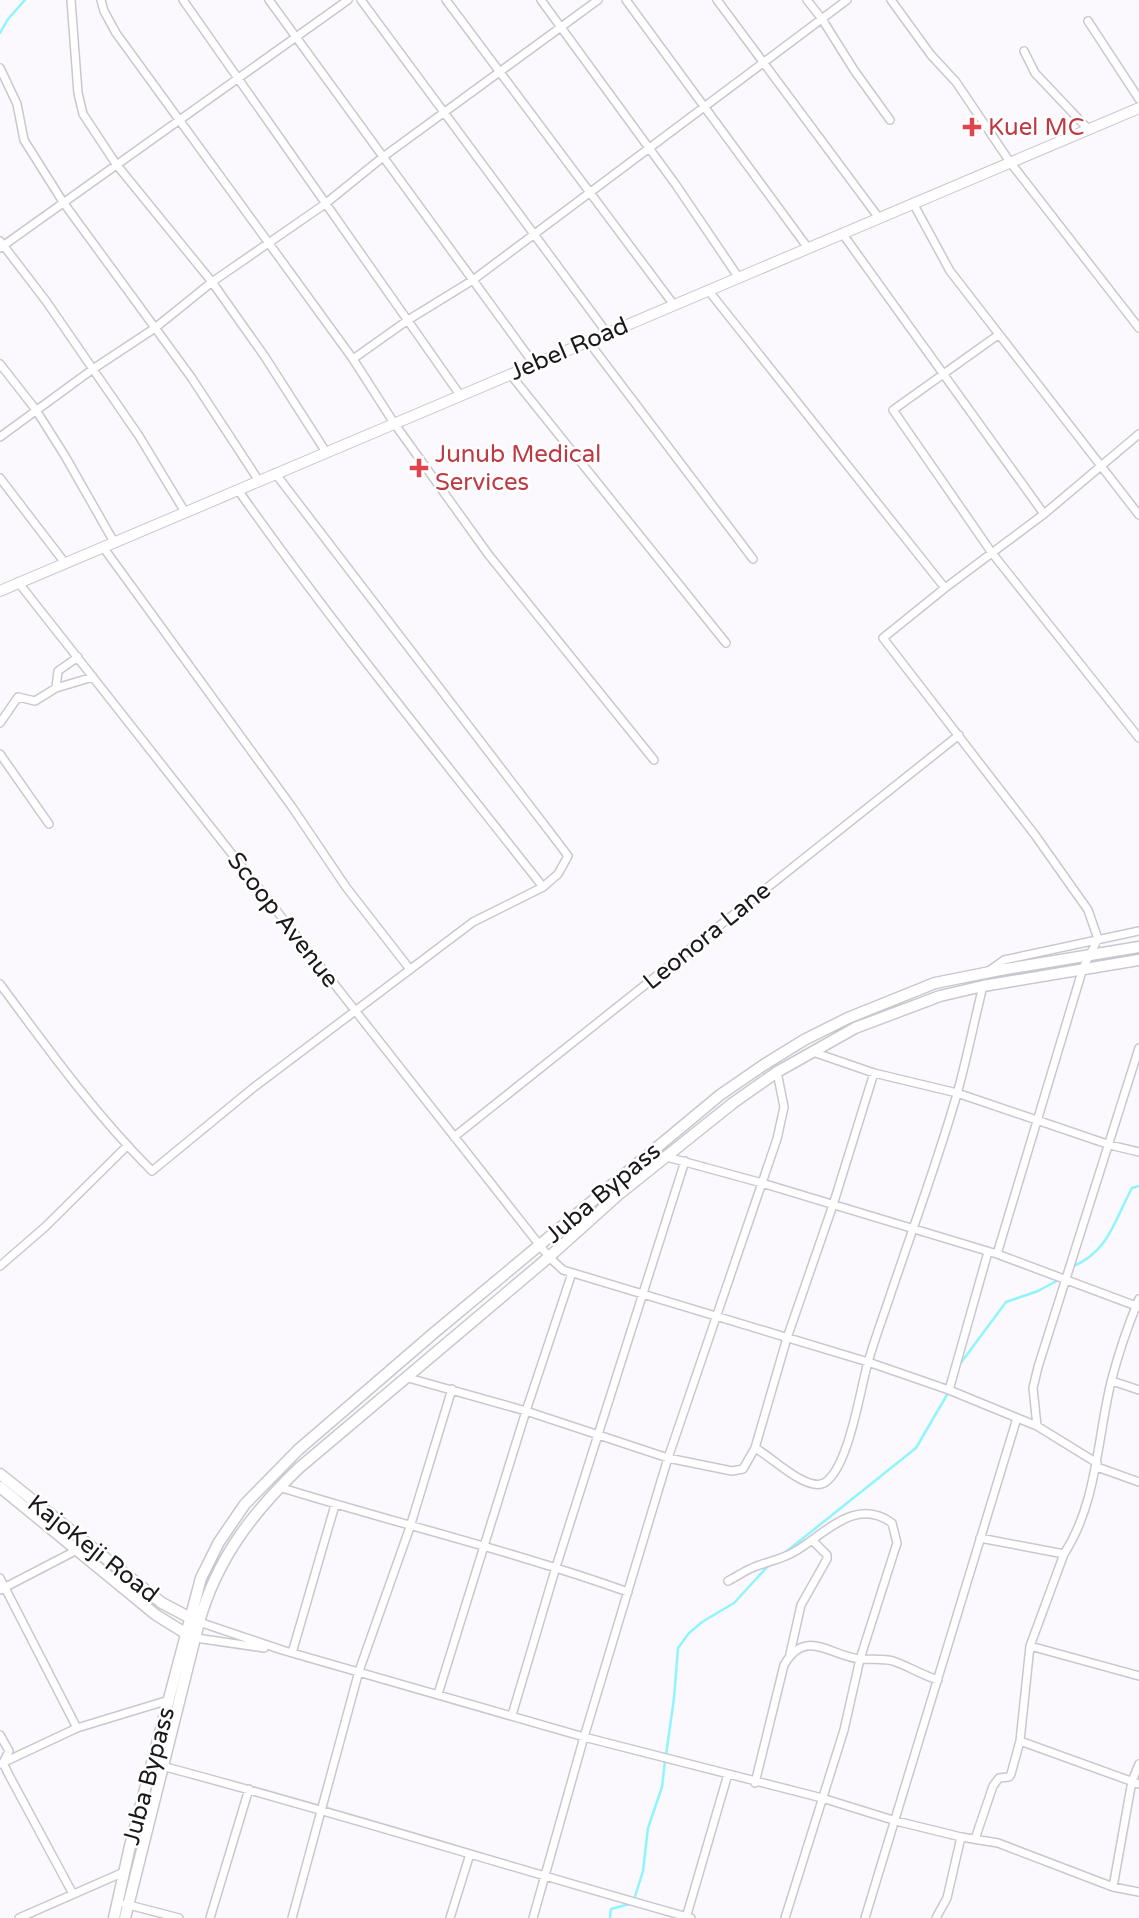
<svg xmlns="http://www.w3.org/2000/svg" width="1139" height="1918" viewBox="0 0 1139 1918" font-family="'Varela Round',sans-serif">
<style>
.lines{fill:none;stroke-linecap:round;stroke-linejoin:round}
.stream{stroke:#8ef5fe;stroke-width:2.5}
.street-casing{stroke:#cac7ce;stroke-width:10}
.secondary-casing{stroke:#cac7ce;stroke-width:12}
.primary-casing{stroke:#cac7ce;stroke-width:13}
.street{stroke:#fff;stroke-width:7}
.secondary{stroke:#fff;stroke-width:10}
.primary{stroke:#fff;stroke-width:10}
.health-dot{fill:#e0444e;stroke:#fff;stroke-width:2.5}
.labels{text-anchor:middle;dominant-baseline:central;stroke-width:5;stroke-linejoin:round;paint-order:stroke}
.health-label{font-size:24px;fill:#be3a42;stroke:#fff;text-anchor:start}
.street-label{font-size:24px;fill:#19181b;stroke:#fff}
</style>
<rect width="100%" height="100%" fill="#fbf9fe"/>
<g class="lines">
<path class="stream" d="M0,33L8,19L25,0
M1072,1267C1110,1250 1114,1221 1132,1188L1139,1186
M960,1364L1006,1302L1038,1291L1060,1279
M782,1555L916,1448L948,1393
M666,1755L674,1698L678,1648L689,1633L702,1622L734,1603L769,1565
M610,1918L611,1909L633,1903L643,1871L648,1828L662,1787L665,1761"/>
<g class="street-casing">
<path id="street" d="M71,0L78,93L83,114L116,164L212,282L265,357L326,452
M101,0L104,11L116,33L353,359L394,423L488,554L654,760
M183,0L460,395
M269,0L534,364
M361,0L607,333
M446,0L674,305
M541,0L676,185L739,278
M626,0L808,248
M717,0L879,218
M807,0L822,19L854,70L890,120
M891,0L931,55L956,82L1010,162L1139,328
M1088,21L1139,99
M1024,51L1035,73L1088,129
M0,68L17,104L24,140L63,202L191,377L259,481
M913,203L950,271L1139,515
M842,233L1044,514
M0,241L46,301L139,436L185,512
M0,248L348,0
M708,290L945,588
M998,335L893,410L992,553L1139,738
M588,341L753,559
M353,359L408,320L473,280L847,0
M0,364L36,410L65,456L114,542
M510,374L726,643
M0,437L93,369L155,328L212,282L325,204L383,157L598,0
M0,478L65,563
M238,490C334,626 440,756 543,887
M103,547L292,807L346,887L409,968
M18,582L549,1257L563,1270L868,1362L949,1390L1037,1426L1097,1463
M56,688L58,671L78,657
M0,723L18,697L35,701L56,688L93,677
M0,754L49,824
M990,970L1004,960L1139,931
M0,984C48,1049 95,1114 152,1171L253,1088L473,922L543,887L558,874L568,856L559,844L275,473
M813,1052L874,1073L957,1093L1110,1145L1139,1152
M454,1137L959,735
M667,1157L762,1183L997,1254L1139,1307
M997,1254L1083,968L1098,939L1088,910L1035,835L883,638L945,588L1044,514L1139,434
M0,1266L45,1227L127,1146
M405,1377L526,1411L668,1458L732,1471L743,1469L755,1448L787,1338L833,1205L874,1073
M1112,1381L1139,1390
M949,1390L988,1252
M1037,1426L1033,1388L1038,1367L1139,1048
M755,1448C771,1456 806,1492 824,1483C848,1470 860,1391 867,1366C874,1340 884,1315 892,1290C914,1225 938,1160 957,1094C967,1058 974,1022 983,986
M1097,1467L1139,1482
M279,1487C395,1523 513,1551 628,1592
M980,1538L1064,1554
M0,1578L77,1728
M728,1581C738,1576 747,1569 757,1566C770,1561 782,1559 794,1552C824,1535 855,1496 892,1523L897,1543L860,1659L844,1730L785,1918
M0,1590L77,1550
M199,1622L282,1650L584,1737L822,1798L896,1821L961,1837L998,1843L1113,1887L1139,1892
M196,1638L264,1648
M1030,1646L1139,1676
M292,1653L335,1505
M790,1654L801,1605L827,1559V1555L812,1540
M438,1694L526,1411L572,1273
M512,1715L556,1567L685,1161
M0,1735L9,1751L3,1763L10,1777L73,1894
M1020,1741L1139,1784
M0,1764L77,1728L169,1700
M154,1764C334,1811 511,1868 691,1918
M755,1783L784,1665C806,1627 830,1656 860,1659C871,1660 882,1658 893,1661C908,1666 922,1675 938,1680
M975,1839L993,1786L999,1778L1009,1777L1011,1774L1020,1741L1030,1646L1064,1554C1097,1503 1097,1440 1111,1382C1118,1355 1128,1325 1139,1299
M1113,1887L1132,1781L1139,1764
M125,1904L179,1918
M19,1918L124,1872
M210,1918L249,1789
M292,1918L359,1671L410,1527L452,1389
M450,1918L470,1854
M533,1918L584,1737L668,1458L777,1139L784,1107L777,1072
M686,1918L728,1774
M865,1918L1017,1418
M936,1918L947,1898L961,1837"/>
</g>
<g class="secondary-casing">
<path id="secondary" d="M0,591L1139,108"/>
</g>
<g class="primary-casing">
<path id="primary" d="M0,1474L162,1603L196,1621
M0,1487L156,1615L190,1636
M114,1918L130,1846L201,1578L219,1542L245,1504L298,1450L435,1332L720,1095L762,1066L804,1040L848,1018L935,983L1000,970L1139,947
M125,1918L199,1622C217,1559 252,1513 299,1468L549,1257L618,1195L733,1103L777,1072L855,1028L940,996L983,986L1139,960"/>
</g>
<use href="#street" class="street"/>
<use href="#secondary" class="secondary"/>
<use href="#primary" class="primary"/>
</g>
<g class="health-dot">
<path d="M968.5 116.5h7v7h7v7h-7v7h-7v-7h-7v-7h7z"/>
<path d="M415.5 457.5h7v7h7v7h-7v7h-7v-7h-7v-7h7z"/>
</g>
<g class="labels">
<g class="health-label">
<text x="988" y="127">Kuel MC</text>
<text x="435" y="454">Junub Medical<tspan x="435" dy="28">Services</tspan></text>
</g>
<g class="street-label">
<text transform="translate(569 349) rotate(-23)">Jebel Road</text>
<text transform="translate(283 920) rotate(52)">Scoop Avenue</text>
<text transform="translate(707 936) rotate(-39)">Leonora Lane</text>
<text transform="translate(603 1193) rotate(-40)">Juba Bypass</text>
<text transform="translate(93 1549) rotate(38)">KajoKeji Road</text>
<text transform="translate(149 1776) rotate(-75)">Juba Bypass</text>
</g>
</g>
</svg>
